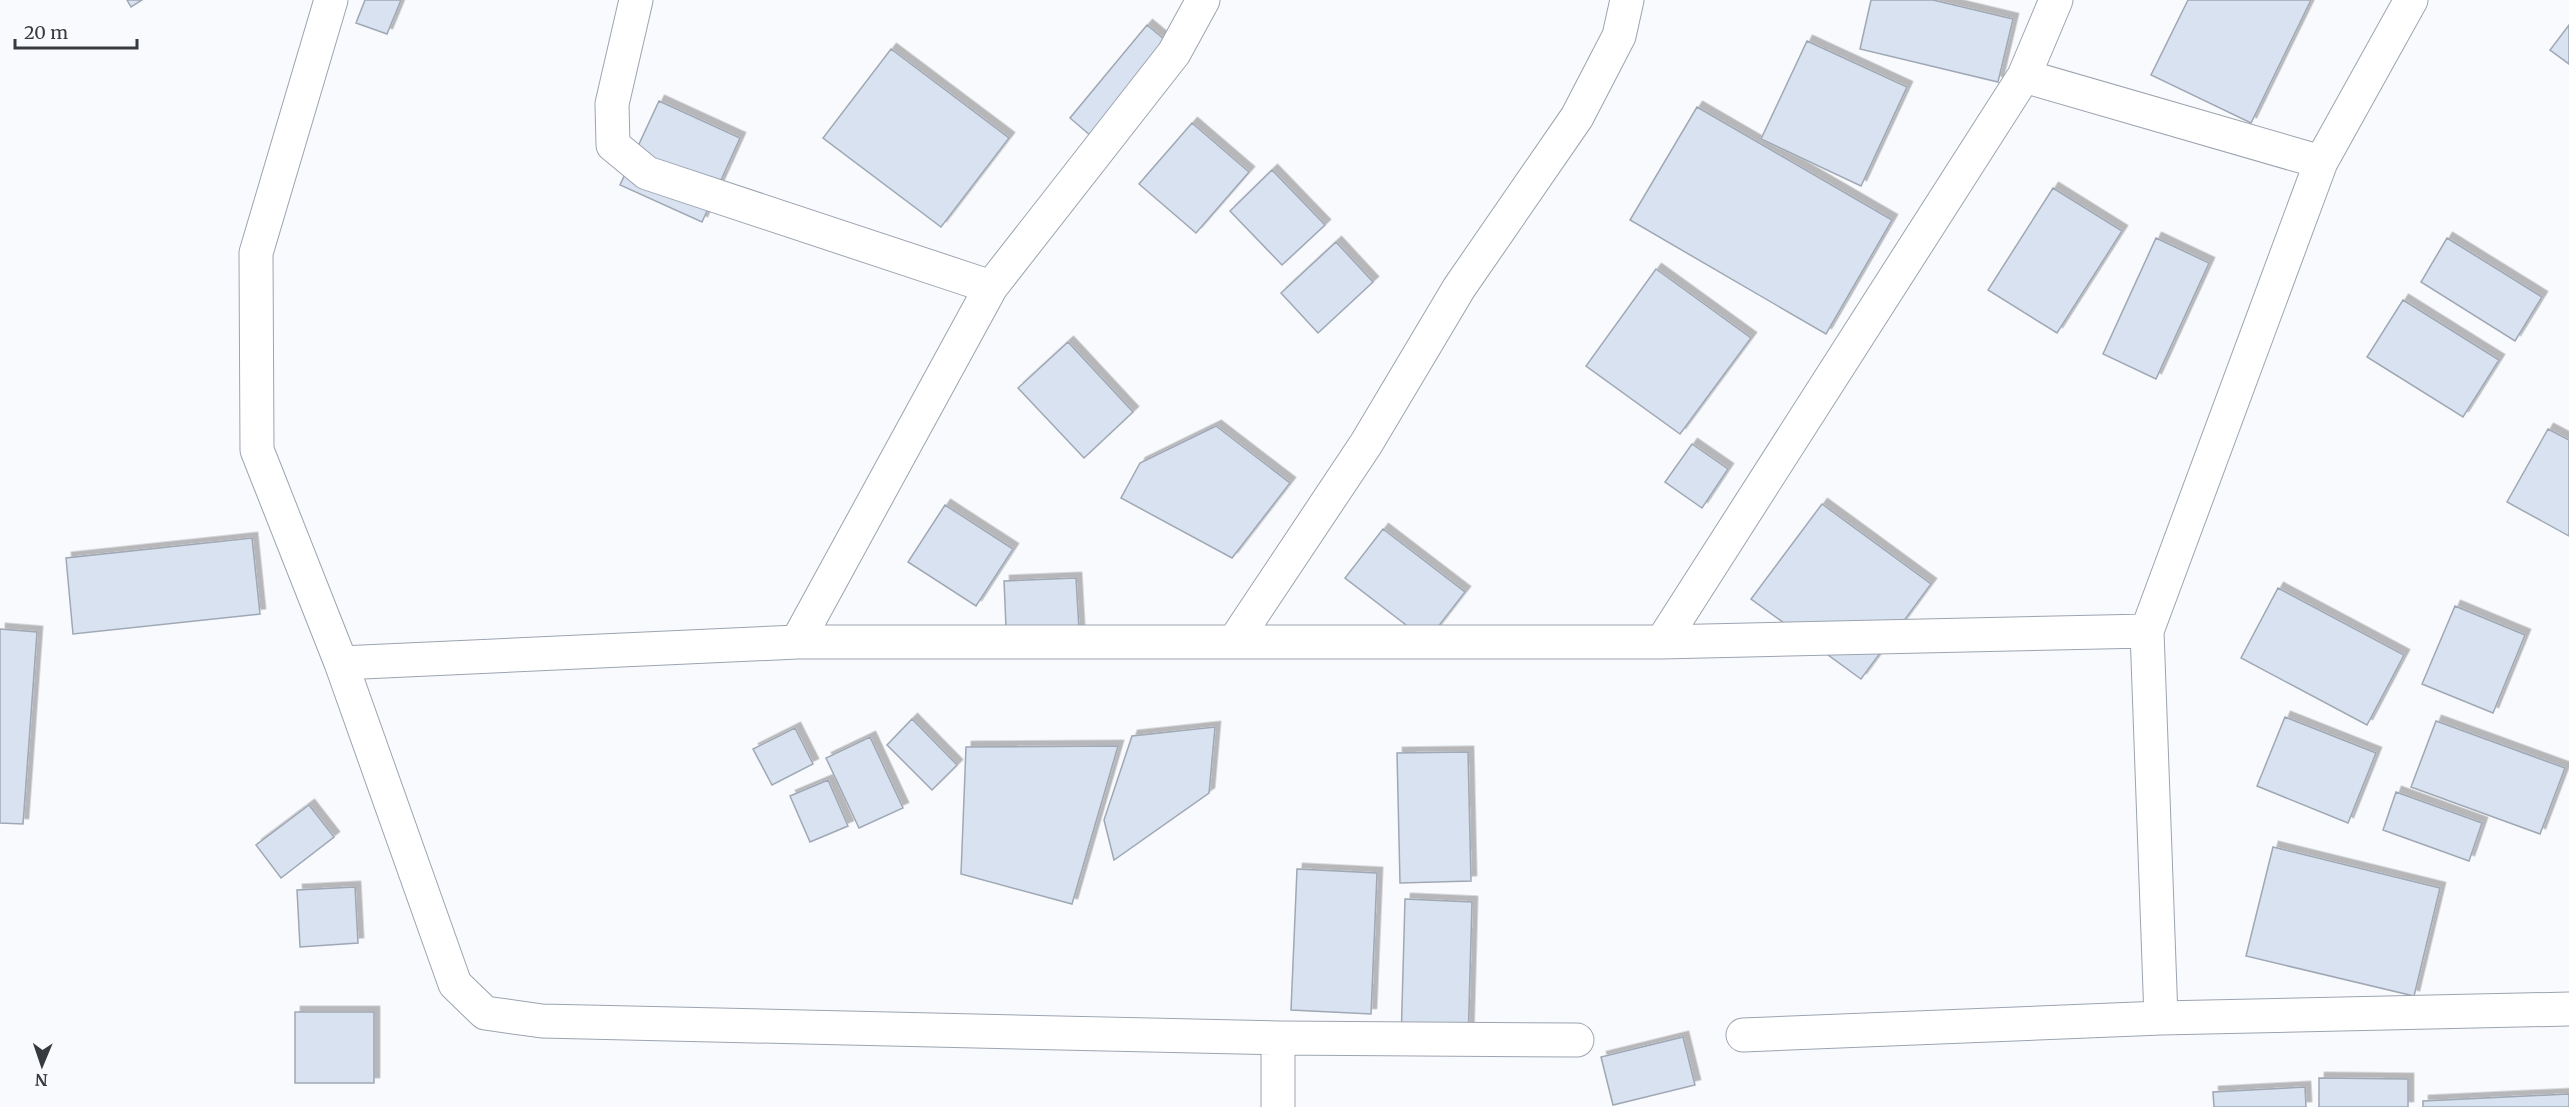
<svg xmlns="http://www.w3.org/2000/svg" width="2569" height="1107" viewBox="0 0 2569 1107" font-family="Merriweather,serif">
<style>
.building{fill:#d9e2f0;stroke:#9fa8b4;stroke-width:1.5;filter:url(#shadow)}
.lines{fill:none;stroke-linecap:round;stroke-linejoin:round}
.minor-casing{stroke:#9ca4b0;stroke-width:35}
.minor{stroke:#fff;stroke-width:33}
</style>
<defs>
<filter id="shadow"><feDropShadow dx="5.5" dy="-5.5" stdDeviation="0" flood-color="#0004"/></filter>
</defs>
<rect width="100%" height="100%" fill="#f9fafd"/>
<path class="building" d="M127,0H142L131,7Z
M365,0H401L387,34L356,23Z
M1871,0H1933L2013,19L1998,82L1860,49Z
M2188,0H2311L2251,123L2151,75Z
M1147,25L1176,49L1098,142L1070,118Z
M2569,25V64L2550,50Z
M1807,41L1907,87L1861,186L1761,139Z
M891,49L1009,138L941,227L823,138Z
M659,101L740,138L702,222L620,185Z
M1697,107L1892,220L1826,334L1630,220Z
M1192,123L1249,172L1196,233L1139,184Z
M1272,170L1325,225L1282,265L1230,211Z
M2053,188L2122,231L2057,333L1988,290Z
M2156,238L2209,263L2156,379L2103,354Z
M2447,238L2542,297L2515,341L2421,282Z
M1336,242L1373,282L1318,333L1281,293Z
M1656,269L1751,338L1680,434L1586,366Z
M2403,300L2499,360L2463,417L2367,357Z
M1068,342L1133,412L1084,458L1018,388Z
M1216,426L1290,483L1232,558L1121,498L1140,463Z
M2548,429L2569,440V536L2507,502Z
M1692,444L1728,469L1702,508L1665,482Z
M1822,504L1931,584L1861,679L1751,599Z
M945,505L1013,549L976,606L908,562Z
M1383,529L1465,592L1427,641L1345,578Z
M252,538L260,614L73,634L66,558Z
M1076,578L1080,647L1007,650L1004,581Z
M2278,588L2404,655L2367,725L2241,658Z
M2455,606L2525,635L2493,713L2422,684Z
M0,629L37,632L23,824L0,823Z
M2285,717L2376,753L2348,823L2257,786Z
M912,719L957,765L932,790L887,745Z
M2436,721L2565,768L2540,834L2411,787Z
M1215,727L1209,793L1114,860L1104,820L1132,736Z
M795,728L813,764L772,785L753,749Z
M870,737L903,808L859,828L826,758Z
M1118,746L1072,904L961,874L966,747Z
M1468,752L1471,881L1400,883L1397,753Z
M828,780L848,826L810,842L790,796Z
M2396,792L2482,823L2469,861L2383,830Z
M309,805L334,837L281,878L256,845Z
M2273,847L2440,888L2414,996L2246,956Z
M1297,869L1377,873L1371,1014L1291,1010Z
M355,887L358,943L300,947L297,890Z
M1405,899L1472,902L1468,1044L1401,1042Z
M295,1012H374V1083H295Z
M1683,1037L1695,1085L1613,1105L1601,1057Z
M2319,1078L2408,1079V1107H2319Z
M2305,1087L2306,1107H2214L2213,1092Z
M2569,1094V1107H2423V1101Z"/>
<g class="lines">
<g class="minor-casing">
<path id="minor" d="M331,0L256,253L257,450L341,663L455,984L485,1013L542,1021L1278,1038L1577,1040
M636,0L612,104L613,145L647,173L991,287
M2024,76L2321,162
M797,642L991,287L1174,53L1203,0
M1234,642L1366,444L1459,288L1577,117L1619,36L1627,0
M1662,642L2024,76L2056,0
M341,663L797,642H1662L2147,631
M2161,1018L2147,631L2321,162L2411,0
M1743,1035L2161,1018L2569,1009
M1278,1038V1107"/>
</g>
<use href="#minor" class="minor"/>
</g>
<g transform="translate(42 1065) rotate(182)" stroke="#f9fafd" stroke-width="4.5" paint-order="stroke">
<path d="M0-4.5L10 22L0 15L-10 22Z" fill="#373b40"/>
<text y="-9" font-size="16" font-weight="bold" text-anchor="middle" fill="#373b40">N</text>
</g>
<path d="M15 39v9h122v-9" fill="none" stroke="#373b40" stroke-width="3"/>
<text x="24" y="39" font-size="18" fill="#373b40" stroke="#f9fafd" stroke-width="4.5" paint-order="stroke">20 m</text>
</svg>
